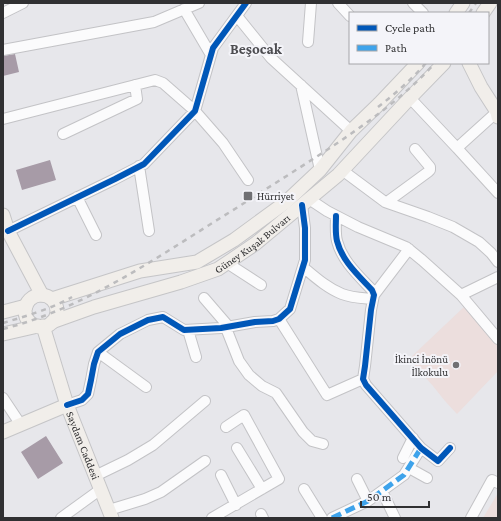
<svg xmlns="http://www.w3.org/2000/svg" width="501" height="521" viewBox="0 0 501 521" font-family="'Crimson Pro',serif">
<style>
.education{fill:#ecdedd}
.building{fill:#a79ba7}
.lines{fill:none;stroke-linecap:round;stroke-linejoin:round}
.minor-casing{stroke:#c3c3c6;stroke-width:12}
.major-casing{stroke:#c5c5c7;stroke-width:15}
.minor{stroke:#fbfbfc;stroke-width:10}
.major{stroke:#f1eeea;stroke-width:13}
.rail{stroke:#bcbcbe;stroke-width:2.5;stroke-dasharray:5 5;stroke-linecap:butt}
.quiet{stroke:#3ea3eb;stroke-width:5;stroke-dasharray:10 5;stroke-linecap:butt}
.cycleway-casing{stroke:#f4f4f9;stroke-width:8}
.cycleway{stroke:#0057b8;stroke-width:6}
.poi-dot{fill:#707073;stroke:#f4f4f9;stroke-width:1.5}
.labels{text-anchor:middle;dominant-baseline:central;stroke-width:4;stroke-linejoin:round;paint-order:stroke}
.poi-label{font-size:11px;fill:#303032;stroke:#f4f4f9;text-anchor:start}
.street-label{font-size:11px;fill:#303032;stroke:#f4f4f9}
.district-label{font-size:15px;font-weight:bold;fill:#4c4c50;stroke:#f4f4f9}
</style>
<rect width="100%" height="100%" fill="#e7e7eb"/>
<path class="education" d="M465,306L498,339V371L457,414L445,401L433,386L409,359Z
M498,493V518H483Z"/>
<path class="building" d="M15,54L19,72L3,76V56Z
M50,160L56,180L22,190L16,170Z
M46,436L63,463L38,479L21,452Z"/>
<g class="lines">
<g class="minor-casing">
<path id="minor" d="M338,3L350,16
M413,3L423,13
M184,9L211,55
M3,13L23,3
M237,16L271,58L351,131
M308,42L311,3
M3,50L154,22L199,3
M301,85L320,170
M410,98L457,148
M498,111L457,148L498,193
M3,119L155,80L163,83L195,111L223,143L248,180
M63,134L137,99L135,85
M139,166L149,231
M342,170L385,202L428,217L453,227L479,242L491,253L498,262
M77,197L96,235
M309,199L327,211L358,227L406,247L422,260L461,295L498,339
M387,202L428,172L430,170V167L415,149
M336,216C336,224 335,233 337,241C342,261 359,276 372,290L374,295L371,310L365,366L363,379L366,385L421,448L438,461L450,448
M8,231L115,179L144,164L195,111L213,48L246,3
M227,263L261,285
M303,267C315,277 327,288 342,294C352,298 363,298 373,299
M374,295L409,249
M461,295L498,277
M204,298L229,327
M279,319L327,395L363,379
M226,328L239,361L249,375L262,386L276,393L303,432L312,441L323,444
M188,330L196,357
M98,352L146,387
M3,398L21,425
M67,405L82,400L88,394L91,380L94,364L98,352L120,334L148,320L163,317L184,330L221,328L255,322L273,321L279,319L290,309L305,260V228L302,205
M237,448L262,489
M403,458L413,438
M409,468L427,478
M221,475L236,505
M95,476L128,460L153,445L205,401
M357,479L368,501
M304,489L322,518
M382,491L395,518
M109,510L145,499L161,492L205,461
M261,514L263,518
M61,518L101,489
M212,518L279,479L244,415L226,427
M332,518L368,501L404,475L421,448
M471,518L492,480L498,483"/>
</g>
<g class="major-casing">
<g id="major">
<path d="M456,13L463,3"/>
<path d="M483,13L490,3"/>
<path d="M469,63L481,87L497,112L498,117"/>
<path d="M3,215L8,231L42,295"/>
<circle cx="41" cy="311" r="16"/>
<path d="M52,299L140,271L197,262L234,240L286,202L320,170L351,131L379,104L418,63"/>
<path d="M3,312L26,306"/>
<path id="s1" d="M52,322L94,307L181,282L218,269L255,244L338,175L407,101L444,63"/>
<path id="s2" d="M43,326L67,405L112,518"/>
<path d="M3,334L38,326"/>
<path d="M3,432L67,405"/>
</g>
</g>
<use href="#minor" class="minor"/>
<use href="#major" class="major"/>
<path class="rail" d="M469,13L476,3
M378,107C395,94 412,79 426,63
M3,323C26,316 51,309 72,297
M3,329C89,307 163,253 238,207C272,185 306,164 339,142C374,118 407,94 435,63"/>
<path class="quiet" d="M332,518L368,501L404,475L421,448"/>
<g class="cycleway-casing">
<path id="cycleway" d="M336,216C336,224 335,233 337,241C342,261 359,276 372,290L374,295L371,310L365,366L363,379L366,385L421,448L438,461L450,448
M8,231L115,179L144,164L195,111L213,48L246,3
M67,405L82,400L88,394L91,380L94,364L98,352L120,334L148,320L163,317L184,330L221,328L255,322L273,321L279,319L290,309L305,260V228L302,205"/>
</g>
<use href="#cycleway" class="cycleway"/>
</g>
<g class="poi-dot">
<rect x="243" y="191" width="10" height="10" rx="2"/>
<circle cx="456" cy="365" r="4"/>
</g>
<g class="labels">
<g class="poi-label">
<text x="257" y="196">Hürriyet</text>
<text x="448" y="359" text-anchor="end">İkinci İnönü<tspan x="448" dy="13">İlkokulu</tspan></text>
</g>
<g class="street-label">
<text stroke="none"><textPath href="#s1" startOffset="217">Güney Kuşak Bulvarı</textPath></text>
<text stroke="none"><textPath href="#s2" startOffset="126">Saydam Caddesi</textPath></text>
</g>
<g class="district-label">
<text x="256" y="49">Beşocak</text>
</g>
</g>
<rect width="501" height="521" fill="none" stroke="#303032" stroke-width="8"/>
<rect x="349" y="12" width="140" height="52" fill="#f4f4f9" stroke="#a6a6a9"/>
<rect x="357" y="25" width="20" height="6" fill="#0057b8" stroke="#a6a6a9"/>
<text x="385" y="32" font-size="12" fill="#303032">Cycle path</text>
<rect x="357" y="45" width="20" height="6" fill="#3ea3eb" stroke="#a6a6a9"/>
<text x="385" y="52" font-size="12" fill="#303032">Path</text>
<path d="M361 501v6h68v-6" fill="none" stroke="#303032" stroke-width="2"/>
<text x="367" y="501" font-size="12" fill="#303032" stroke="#f4f4f9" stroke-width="3" paint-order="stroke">50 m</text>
</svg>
